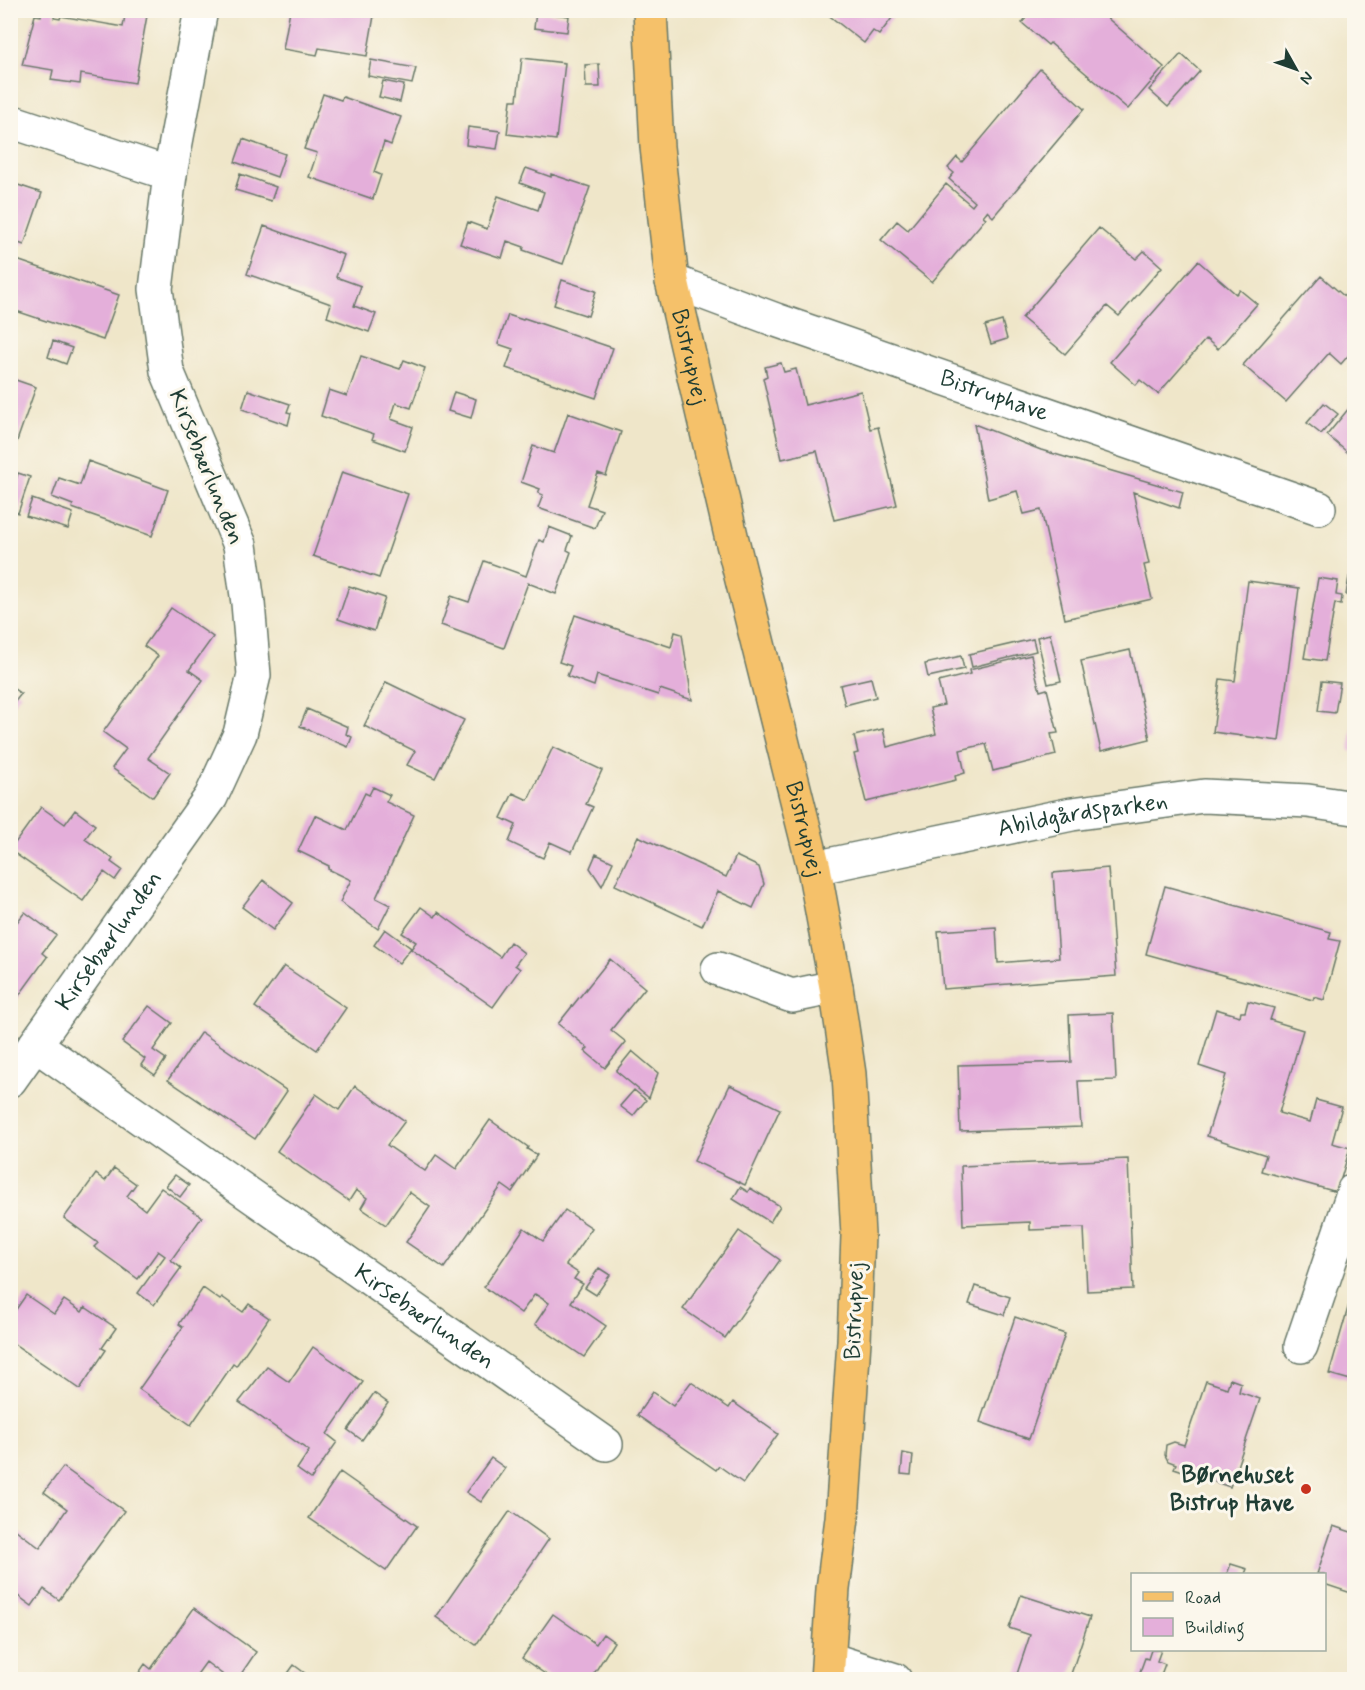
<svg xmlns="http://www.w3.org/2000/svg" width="1365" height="1690" viewBox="0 0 1365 1690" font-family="Mynerve,sans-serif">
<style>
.building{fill:#e4afda}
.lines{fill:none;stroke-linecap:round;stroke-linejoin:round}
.minor-casing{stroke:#687868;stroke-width:36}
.major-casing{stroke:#687868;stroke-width:36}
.minor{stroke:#fff;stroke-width:33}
.major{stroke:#f5c16b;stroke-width:33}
.poi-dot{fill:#c8321e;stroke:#fbf7ec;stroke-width:2}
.labels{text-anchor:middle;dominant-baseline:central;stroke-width:6;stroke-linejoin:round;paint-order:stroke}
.street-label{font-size:24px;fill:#1f3d34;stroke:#fbf7ec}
.poi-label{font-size:24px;font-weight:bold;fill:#1f3d34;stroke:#fbf7ec;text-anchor:end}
</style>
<rect width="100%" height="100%" fill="#fbf7ec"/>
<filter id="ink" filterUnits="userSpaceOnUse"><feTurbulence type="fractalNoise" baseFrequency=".0167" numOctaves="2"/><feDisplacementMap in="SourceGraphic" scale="12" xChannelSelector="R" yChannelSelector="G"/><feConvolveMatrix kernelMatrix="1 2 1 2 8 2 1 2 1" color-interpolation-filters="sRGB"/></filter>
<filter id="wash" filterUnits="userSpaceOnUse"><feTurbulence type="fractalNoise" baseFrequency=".008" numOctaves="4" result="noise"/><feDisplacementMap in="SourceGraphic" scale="24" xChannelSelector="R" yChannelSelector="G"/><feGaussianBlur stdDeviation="1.35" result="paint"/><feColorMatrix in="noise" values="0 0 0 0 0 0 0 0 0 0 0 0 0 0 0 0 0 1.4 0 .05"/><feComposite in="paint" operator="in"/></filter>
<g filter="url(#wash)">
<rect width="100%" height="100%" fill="#efe6c9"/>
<g id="blocks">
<path class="building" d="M42,10H55L54,18L60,19L61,16L123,27L126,10H148L135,83L81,74L80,84L51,80L53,70L22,65L35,15L41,16Z
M290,10H375L367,56L319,48L317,55L283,49Z
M822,10H891L895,14L879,35L873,31L864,43Z
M1032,10H1098L1164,67L1128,109L1050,43L1048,45L1022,23Z
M536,12L569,16L567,32L534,28Z
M1181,54L1200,71L1168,107L1149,90Z
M522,58L565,63L556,140L507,134L511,100H517Z
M371,60L416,68L412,84L368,76Z
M599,64L600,87H586L585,65Z
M1040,69L1084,109L993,217L987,211L983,216L986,218L932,282L881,240L897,221L908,230L946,184L972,206L975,202L949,179L954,173L948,168L957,157L962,162Z
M383,81L404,85L400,102L379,97Z
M323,94L341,100L343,97L401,117L391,145L384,142L374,172L381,175L373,199L309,177L317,153L304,149Z
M468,127L500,131L497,149L466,145Z
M243,139L285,154L277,177L235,162Z
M526,168L551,177V174L590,187L563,264L523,250L524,247L507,241L502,258L460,244L468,222L487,229L498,196L538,210L544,192L520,183Z
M240,174L276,187L271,201L235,190Z
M15,184L42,193L24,245L10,240V197Z
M264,226L344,255L336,277L361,286L354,306L376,314L369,332L327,317L331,304L247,274Z
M1099,228L1136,259L1144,251L1162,267L1119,316L1107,306L1065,354L1022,318Z
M14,259L119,295L103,340L10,309V271Z
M1198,261L1236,294L1240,290L1257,304L1218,349L1206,339L1158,394L1140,380L1136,385L1110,362Z
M1321,276L1354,305V349L1341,364L1329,353L1286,402L1243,365Z
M562,280L596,291L588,316L554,305Z
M508,315L523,320L524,318L613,348L596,398L506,368L513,349L498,344Z
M1002,321L1007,339L991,344L985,326Z
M53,341L72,348L66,364L48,357Z
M361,356L400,369L404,360L425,368L411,408L396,403L391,419L413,427L405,451L372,439L374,434L321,416L329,390L347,396Z
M781,363L784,372L796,369L805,405L861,391L870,429L878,427L897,505L834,520L817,451L782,459L763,378L767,376L765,367Z
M10,378L36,387L11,458H10Z
M248,390L290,404L287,412L291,413L288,425L242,409Z
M454,392L476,399L471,418L448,411Z
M1354,402V458L1327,435Z
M1324,403L1338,414L1321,434L1307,423Z
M568,413L621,432L606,476L598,473L587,505L602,510L595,528L538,508L543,495L538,493L540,489L521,482L533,446L554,453Z
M974,424L1041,450L1183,492L1179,508L1133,492L1149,564L1144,565L1152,599L1065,619L1041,510L1024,514L1017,491L988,499Z
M88,461L168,490L152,536L72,508L73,505L52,497L59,478L80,485Z
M342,472L408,494L379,578L313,556Z
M18,473L30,477L18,513L10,510V485L14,486Z
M32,499L73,513L68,529L26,516Z
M549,527L572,536L567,550L571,552L556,594L528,583L504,648L441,625L451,596L469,602L484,561L526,576L539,540L544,542Z
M1349,577L1354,578V596L1346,595Z
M1318,578L1338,581L1336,595L1342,596L1341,605L1335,603L1325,661L1304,658Z
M1248,581L1299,588L1279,741L1213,732L1220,679L1235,681Z
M349,586L385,598L374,631L338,619Z
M171,608L213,637L189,670L203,680L148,758L170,773L153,797L112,768L126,749L103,732L158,656L144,646Z
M575,615L671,647L675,632L682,634L692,700L660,689L658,695L597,675L594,686L567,676L571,666L559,662Z
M1050,634L1061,681L1048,684L1037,637Z
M1033,639L1036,651L972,667L969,654Z
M1130,650L1150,739L1101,751L1081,661Z
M1031,655L1040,691L1047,689L1058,733L1051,734L1056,755L993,771L986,744L960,750L965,773L955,776L956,780L866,802L854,754L858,753L854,736L883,729L887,747L936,734L930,708L944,705L938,682L970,674L969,670Z
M961,656L964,669L928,677L925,664Z
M871,678L876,697L845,705L840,685Z
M1322,681L1340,683L1335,713L1318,711Z
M386,682L464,720L435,778L407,765L415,751L364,726Z
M10,686L21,694L10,708Z
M307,709L348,727L346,734L352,737L348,747L300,726Z
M1353,723H1354V752L1349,751Z
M553,747L602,770L586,804L593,807L572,852L550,842L543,858L509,842L516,825L501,818L513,793L528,800Z
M373,787L390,795L386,802L414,815L376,898L390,905L378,929L340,902L351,880L328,869L329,866L298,851L315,815L347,830L365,793L369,795Z
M41,807L65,824L75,810L95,825L85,839L113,859L111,862L122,870L115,880L104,872L83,901L10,850Z
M638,836L726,877L736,856L759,867L764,884L753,908L718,891L702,926L615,885Z
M596,854L613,862L602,886L590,868Z
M1108,868L1116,976L943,989L938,931L996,927L998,963L1059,958L1053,873Z
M263,880L293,903L273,930L242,907Z
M1165,886L1331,932L1329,939L1340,941L1324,1000L1314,997L1313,1000L1146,954Z
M421,907L435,917L438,912L500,957L510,942L524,953L515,965L520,969L493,1007L411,949L416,942L402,933Z
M25,912L56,935L42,953L47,957L10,1008V931Z
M385,929L411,948L399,963L374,945Z
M610,959L645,988L611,1030L626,1042L605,1068L585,1051L588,1048L558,1024Z
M284,966L346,1008L317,1050L255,1007Z
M1248,1001L1274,1008L1270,1020L1303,1030L1279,1113L1310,1122L1316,1100L1342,1107L1332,1143L1350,1148L1337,1192L1261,1171L1266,1155L1207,1136L1226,1075L1199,1066L1216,1009L1240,1016L1241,1012H1245Z
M149,1006L172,1023L153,1050L166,1059L155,1075L141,1065L145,1059L122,1042Z
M1113,1013L1116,1080L1078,1081L1081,1127L960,1131L958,1065L1071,1062L1069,1015Z
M201,1032L287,1091L255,1139L168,1080Z
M632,1051L658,1073L649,1098L616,1071Z
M730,1085L780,1109L745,1185L694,1161Z
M355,1086L405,1121L387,1145L425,1171L436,1155L456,1169L490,1120L528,1147L527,1149L537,1155L512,1192L502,1185L444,1268L406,1242L430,1207L409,1192L386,1225L361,1208L367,1198L356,1190L349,1201L277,1151L316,1094L339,1110Z
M634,1090L646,1100L633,1116L620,1106Z
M1128,1159L1133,1289L1087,1291L1084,1228L1030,1230V1222L963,1225L961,1166Z
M114,1168L136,1184L127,1196L145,1210L161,1188L202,1217L171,1260L181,1268L154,1305L138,1293L165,1256L158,1251L138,1279L94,1247L98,1243L64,1218L96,1174L105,1181Z
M175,1175L189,1185L180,1197L166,1186Z
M740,1187L748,1192L750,1188L780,1206L770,1222L733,1199Z
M565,1210L592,1228L566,1265L578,1273L574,1279L583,1284L571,1302L606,1326L584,1357L535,1324L549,1303L535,1294L521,1313L484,1287L524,1228L543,1241Z
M739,1231L780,1260L725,1338L683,1309Z
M599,1268L610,1275L596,1295L585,1288Z
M975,1286L1010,1297L1004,1315L969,1304Z
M1354,1287V1381L1329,1374Z
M203,1288L220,1300L222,1297L243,1312L249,1304L269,1318L236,1366L233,1364L191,1425L139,1389L183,1327L179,1324Z
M26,1295L54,1314L64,1300L82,1312L85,1307L116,1328L102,1348L106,1350L80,1389L10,1341V1318Z
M1015,1317L1065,1334L1029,1439L980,1422Z
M313,1347L363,1382L327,1434L337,1442L311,1479L297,1469L309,1451L239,1402L267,1367L289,1382Z
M1230,1379L1241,1383L1239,1392L1260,1399L1230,1487L1174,1468L1176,1464L1168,1461L1165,1455L1166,1445L1174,1442L1184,1445L1206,1381L1227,1388Z
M691,1382L729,1408L733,1402L778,1434L743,1483L719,1466L716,1470L637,1415L653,1392L673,1406Z
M374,1393L388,1403L362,1440L348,1430Z
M903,1453L913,1455L911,1475L901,1474Z
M491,1458L505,1468L481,1502L466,1492Z
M63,1467L124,1511L59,1600L44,1589L32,1606L10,1590V1537L16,1530L40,1548L67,1509L44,1492Z
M340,1472L417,1526L386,1571L309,1518Z
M510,1511L549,1539L476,1645L436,1617Z
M1333,1526L1354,1533V1594L1324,1584V1574H1317Z
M1231,1564L1247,1569L1245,1574H1227Z
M1021,1595L1090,1617L1069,1680H1025L1016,1677L1030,1635L1009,1628Z
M194,1608L256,1652L237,1680H230L206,1662L193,1680H134L145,1664L151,1669Z
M553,1614L596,1644L603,1634L614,1642L590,1680H554L522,1658Z
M1151,1650H1161L1157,1661L1165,1664L1159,1680H1137L1145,1658L1148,1659Z
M294,1665L314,1680H283Z"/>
</g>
</g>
<g filter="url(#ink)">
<use href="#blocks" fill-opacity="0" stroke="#687868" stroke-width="1.5"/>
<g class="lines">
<g class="minor-casing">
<g id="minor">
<path d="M10,121L170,174"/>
<path id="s1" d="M672,281L776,320L1319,508"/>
<path id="s2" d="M814,868L1072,814L1204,796L1308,801L1354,808"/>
<path d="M718,969L792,996L836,987"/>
<path id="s3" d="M36,1045L606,1444"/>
<path id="s4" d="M10,1080L211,797L240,734L254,675L248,603L240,545L167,371L156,289L170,174L201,10"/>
<path d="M1301,1346L1354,1190"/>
<path d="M829,1659L895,1680"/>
</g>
</g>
<g class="major-casing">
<g id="major">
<path id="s5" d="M650,10L657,147L672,281L732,540L814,868L836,987L849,1074L858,1235L854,1341L842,1518L833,1589L827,1680"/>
</g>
</g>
<use href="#minor" class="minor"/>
<use href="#major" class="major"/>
</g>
</g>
<circle class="poi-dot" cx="1306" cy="1489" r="6"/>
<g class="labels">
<g class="street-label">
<text stroke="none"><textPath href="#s5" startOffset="350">Bistrupvej</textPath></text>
<text stroke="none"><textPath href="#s1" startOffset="342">Bistruphave</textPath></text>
<text transform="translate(206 467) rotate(68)">Kirsebærlunden</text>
<text stroke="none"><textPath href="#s2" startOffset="274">Abildgårdsparken</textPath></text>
<text stroke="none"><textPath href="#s5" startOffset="836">Bistrupvej</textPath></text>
<text stroke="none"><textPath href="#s4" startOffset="171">Kirsebærlunden</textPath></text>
<text transform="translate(855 1311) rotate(-88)">Bistrupvej</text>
<text stroke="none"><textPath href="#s3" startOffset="474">Kirsebærlunden</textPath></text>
</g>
<g class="poi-label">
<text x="1294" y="1475">Børnehuset<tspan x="1294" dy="28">Bistrup Have</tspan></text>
</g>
</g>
<rect width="1365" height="1690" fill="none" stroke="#fbf7ec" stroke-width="36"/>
<rect x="1131" y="1573" width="195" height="78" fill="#fbf7ec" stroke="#a3ada2" stroke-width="1.5"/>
<rect x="1143" y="1592" width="30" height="9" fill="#f5c16b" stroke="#a3ada2" stroke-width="1.5"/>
<text x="1185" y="1603" font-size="18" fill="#1f3d34">Road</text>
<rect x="1143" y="1618" width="30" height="18" fill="#e4afda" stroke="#a3ada2" stroke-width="1.5"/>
<text x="1185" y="1633" font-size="18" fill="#1f3d34">Building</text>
<g transform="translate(1296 69) rotate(130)" stroke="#fbf7ec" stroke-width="4.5" paint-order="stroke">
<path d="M0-4.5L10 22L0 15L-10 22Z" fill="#1f3d34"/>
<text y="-9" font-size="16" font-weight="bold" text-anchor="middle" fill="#1f3d34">N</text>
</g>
</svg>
